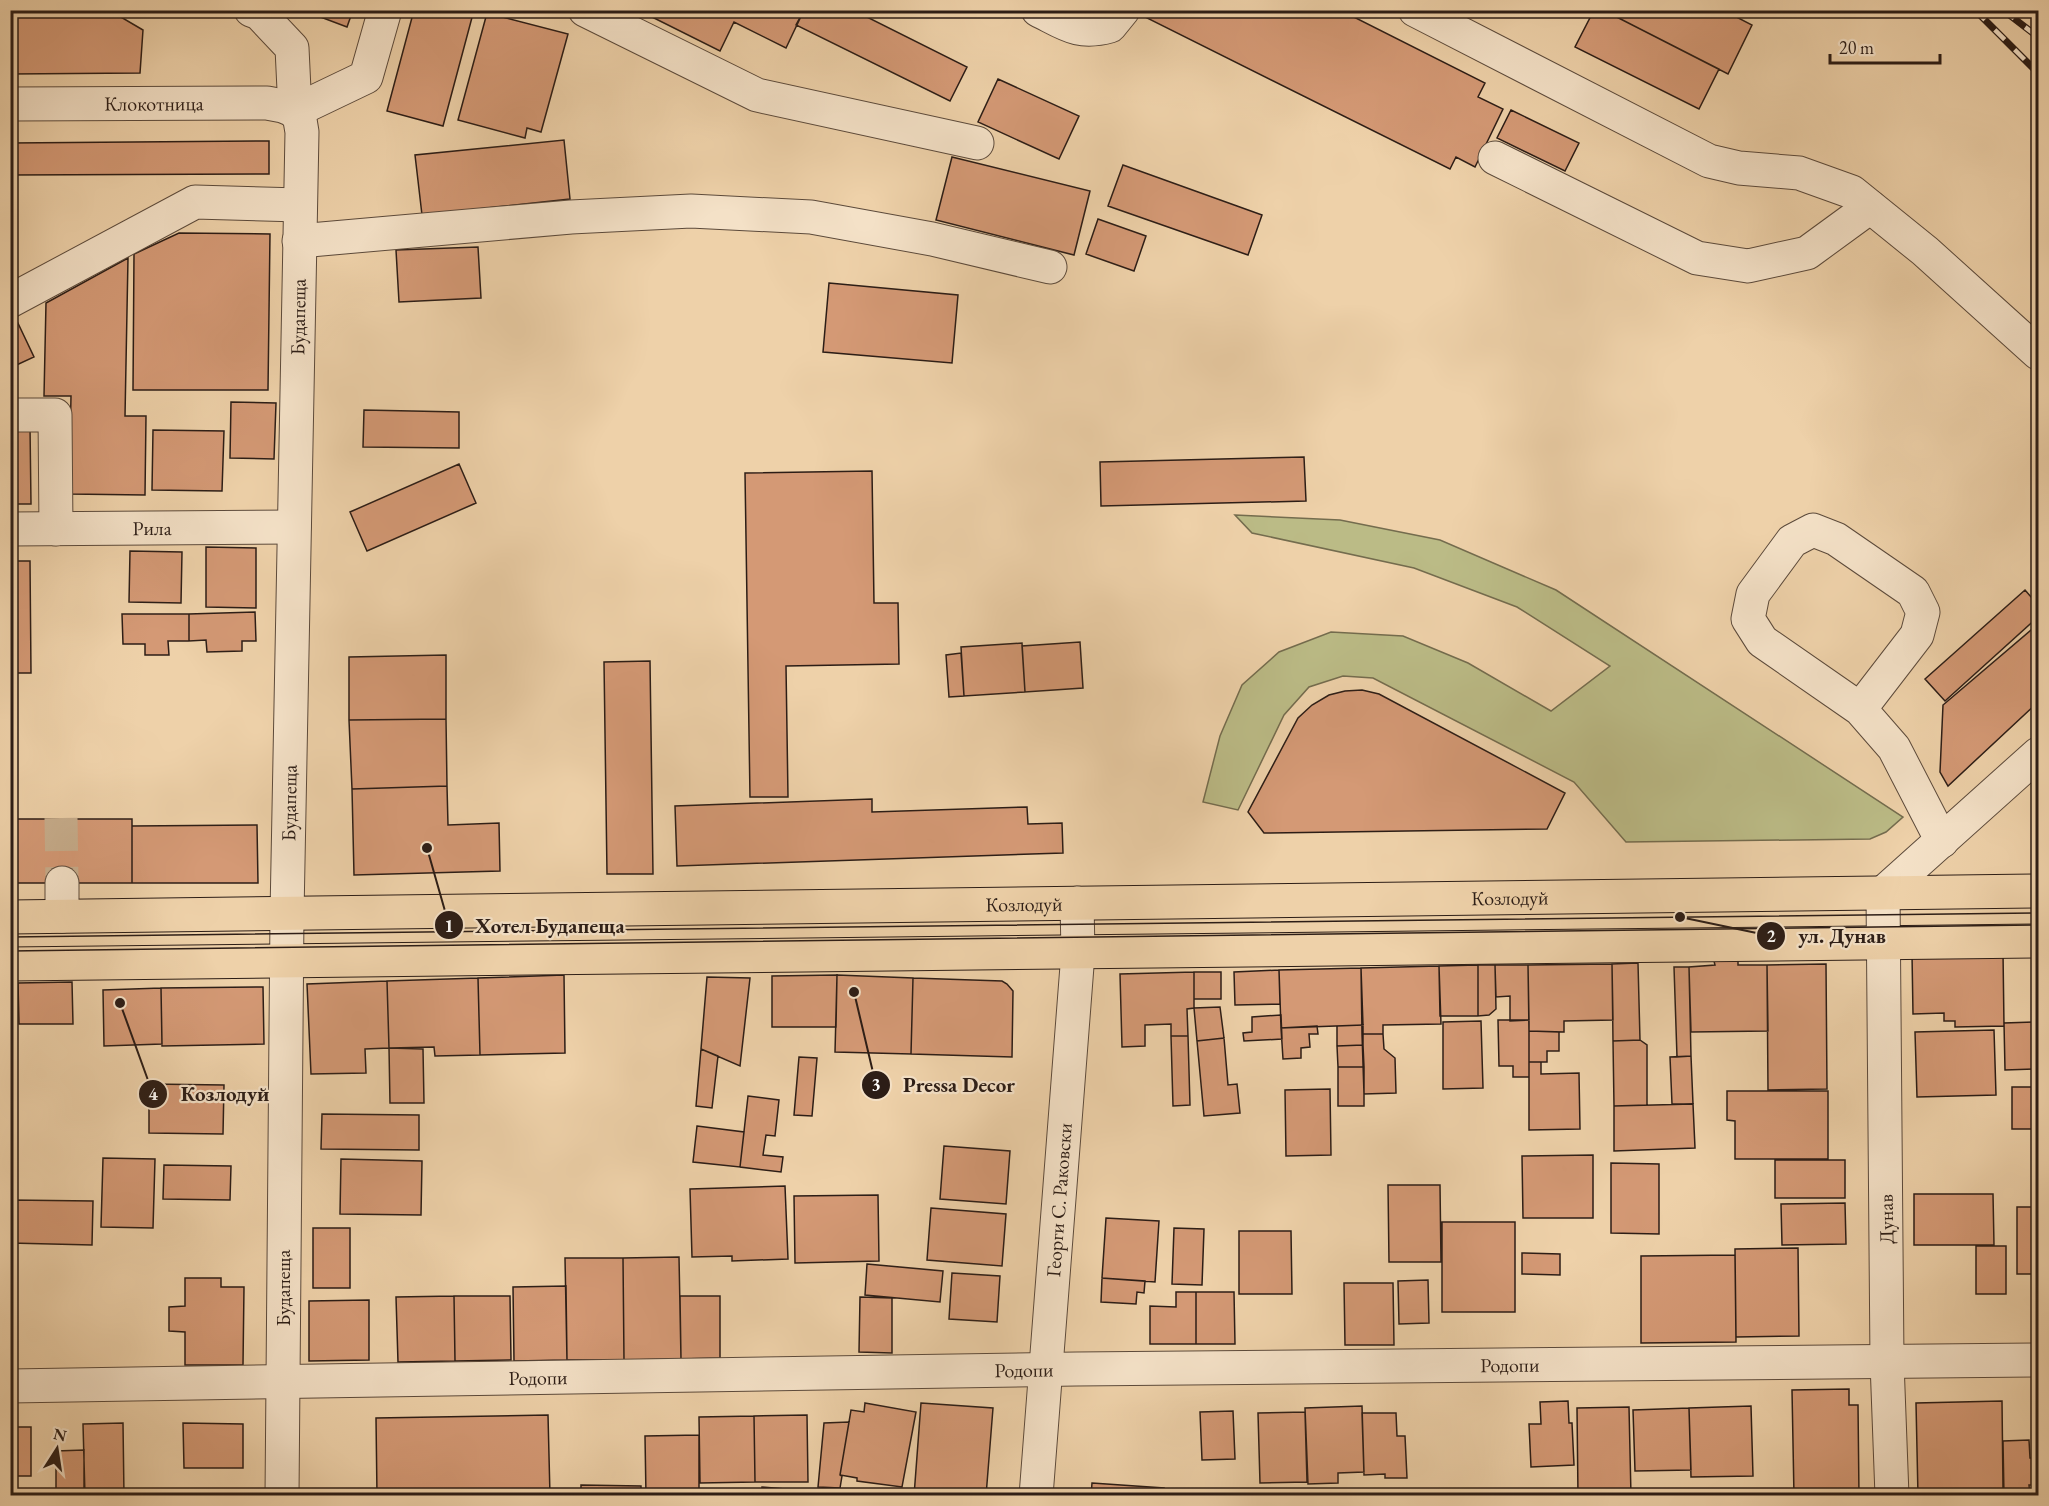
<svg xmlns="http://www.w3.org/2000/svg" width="2049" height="1506" viewBox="0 0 2049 1506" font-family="'EB Garamond',serif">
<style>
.green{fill:#bbbb86;stroke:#746c4e;stroke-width:1.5}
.building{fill:#d49975;stroke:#2c1d16;stroke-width:1.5}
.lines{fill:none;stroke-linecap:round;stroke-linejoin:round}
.minor-tunnel{stroke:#c7ad8c;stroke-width:33;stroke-dasharray:33 16;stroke-linecap:butt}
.minor-casing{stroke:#5c4a3b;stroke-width:35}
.major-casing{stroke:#2c1d16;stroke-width:35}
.minor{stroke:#f4e1c7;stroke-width:33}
.major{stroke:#eed1a9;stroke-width:33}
.tram{stroke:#2c1d16;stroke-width:1.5}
.rail-casing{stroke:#2c1d16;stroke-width:7}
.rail{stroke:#f4e1c7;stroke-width:4.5;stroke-dasharray:14;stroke-linecap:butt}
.labels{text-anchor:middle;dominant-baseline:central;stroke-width:4.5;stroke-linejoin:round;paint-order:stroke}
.street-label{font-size:20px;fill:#2c1d16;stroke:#f4e1c7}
.leader{fill:none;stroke:#2c1d16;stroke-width:2}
.callout-dot{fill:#2c1d16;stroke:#f4e1c7;stroke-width:2}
.mark-label{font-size:18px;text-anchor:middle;font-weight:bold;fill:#fff}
.callout-label{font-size:21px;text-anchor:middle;font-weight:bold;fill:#2c1d16;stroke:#f4e1c7;stroke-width:4.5;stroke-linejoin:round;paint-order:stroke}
</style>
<rect width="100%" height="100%" fill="#eed1a9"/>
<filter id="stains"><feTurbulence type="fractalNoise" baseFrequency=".00333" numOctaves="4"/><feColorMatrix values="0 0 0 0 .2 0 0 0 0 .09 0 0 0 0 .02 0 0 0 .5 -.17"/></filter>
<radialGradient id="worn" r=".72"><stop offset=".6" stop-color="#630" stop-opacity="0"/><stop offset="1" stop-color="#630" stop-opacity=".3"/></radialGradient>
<path class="green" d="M1235,515L1340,520L1440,540L1556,590L1903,817L1886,832L1870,839L1626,842L1574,782L1373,678L1343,676L1309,687L1284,715L1238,810L1203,802L1220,736L1242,685L1279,652L1331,632L1403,636L1468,663L1551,711L1610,666L1517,607L1414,568L1252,533Z"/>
<path class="building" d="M10,10H109L143,30L140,73L10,74Z
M302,10H353L347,27Z
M414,10H474L443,126L387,111Z
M638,10H804L786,48L734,22L720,51Z
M804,10H853L967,67L950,101L796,25Z
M1146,10H1340L1485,83L1478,97L1503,109L1475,167L1456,157L1450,169L1143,16Z
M1594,10H1603L1719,69L1699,109L1575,47Z
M1603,10H1723L1752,25L1728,74Z
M487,13L568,34L541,132L527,128L525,138L458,120Z
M998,79L1079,116L1059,159L978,122Z
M1511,110L1579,143L1565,171L1497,138Z
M564,140L570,199L422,215L415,155Z
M269,141V174L10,175V143Z
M952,157L1090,191L1074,255L936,220Z
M1123,165L1262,215L1248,255L1108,206Z
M1098,219L1146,236L1134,271L1086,254Z
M179,233L270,234L268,390H133L134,254Z
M478,247L481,298L399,302L396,250Z
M128,258L125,416H146L145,495L69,494L71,396H44L46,303Z
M829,283L958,295L952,363L823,352Z
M16,319L34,357L10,368V321Z
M231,402L276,403L274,459L230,458Z
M364,410L459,412V448L363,447Z
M10,427H30L31,504H10Z
M153,430L224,431L222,491L152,490Z
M1304,457L1306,501L1101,506L1100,462Z
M459,464L476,503L367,551L350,512Z
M872,471L874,603H898L899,664L786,666L788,797H750L745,473Z
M206,547L256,548V608L206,607Z
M130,551L182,552L181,603L129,602Z
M10,561H30L31,673H10Z
M2025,590L2038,605V617L1945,701L1925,679Z
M255,612L256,641H242V651L207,652L206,640L189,641V614Z
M122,614H189V641H168L169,655H145V644H123Z
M2037,625L2038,626V702L1948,786L1940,772L1943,705Z
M1080,642L1083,688L1025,692L1022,646Z
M1022,643L1025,692L964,696L961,647Z
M961,653L964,696L949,697L946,655Z
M446,655V719L349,720V657Z
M650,661L653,874H607L604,662Z
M1362,690L1379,694L1565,793L1547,829L1264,833L1248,812L1298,718L1312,705L1329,695L1345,691Z
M446,719L447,786L352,789L349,720Z
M447,786L448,825L499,823L500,871L354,875L352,789Z
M872,799V812L1027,807L1028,824L1062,823L1063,853L677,866L675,806Z
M10,819H132V883H10Z
M257,825L258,883H132V826Z
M2003,952L2004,1026L1955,1027V1021H1944V1013L1913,1014L1912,954Z
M1714,961H1738V965H1767L1768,1031L1691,1032L1689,967L1715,965Z
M1638,963L1640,1040L1613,1041L1612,964Z
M1612,964L1613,1020L1564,1021V1032L1529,1031L1528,965Z
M1826,964L1827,1089L1768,1090L1767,965Z
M1478,965V1016H1440L1439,966Z
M1478,965H1495L1496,1009L1489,1015L1478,1016Z
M1495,965H1528L1529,1020L1510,1021V996L1496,997Z
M1439,966L1441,1024L1383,1025V1034H1362L1361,968Z
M1674,967H1689L1691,1056L1677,1057Z
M1361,968L1363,1025L1281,1028L1279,970Z
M1279,970L1280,1004L1235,1005L1234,972Z
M1194,972H1221V999H1194Z
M1194,972V1008L1187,1009L1188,1036H1171V1024L1145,1025V1046L1122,1047L1120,974Z
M564,975L565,1053L480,1055L478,978Z
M837,975L836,1027H772V976Z
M837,975L913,978L911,1054L835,1052Z
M707,977L750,978L740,1066L701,1049Z
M478,978L480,1055L435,1056L434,1047L389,1048L387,981Z
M913,978L1002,981L1007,984L1013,991L1012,1057L911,1054Z
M387,981L389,1048L365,1049L366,1073L311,1074L307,984Z
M72,982L73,1024H19L18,983Z
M10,985H18V1010H10Z
M263,987L264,1044L162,1046L161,988Z
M161,988L162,1044L104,1046L103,990Z
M1220,1007L1224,1038L1197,1041L1194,1008Z
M1281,1015L1282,1039L1244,1041L1243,1033L1252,1032V1017Z
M1498,1020H1529V1077H1513V1066H1499Z
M1481,1021L1483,1088L1443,1089V1022Z
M2038,1022V1069L2005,1070L2004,1023Z
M1363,1025V1045L1337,1046V1026Z
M1317,1026L1318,1034H1309L1310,1047L1301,1048V1058L1283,1059L1281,1028Z
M1994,1030L1996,1095L1917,1097L1915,1032Z
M1529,1031L1559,1032V1051H1547V1062H1529Z
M1362,1034H1383L1384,1049L1395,1058L1396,1093L1364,1094Z
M1171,1036H1188L1190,1105L1173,1106Z
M1224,1038L1228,1085L1237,1084L1240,1113L1204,1116L1197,1041Z
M1640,1040L1647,1045V1105L1614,1106L1613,1041Z
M1363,1045L1364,1067H1338L1337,1046Z
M389,1048L423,1049L424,1103H390Z
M701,1049L718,1056L712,1108L696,1106Z
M1691,1056L1693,1104H1672L1670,1057Z
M799,1057L817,1058L812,1116L794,1115Z
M1529,1062H1541V1074L1579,1073L1580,1129L1529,1130Z
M1338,1067H1364V1106H1338Z
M149,1084L224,1085L223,1134L149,1133Z
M2012,1087H2038V1129H2012Z
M1330,1089L1331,1155L1286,1156L1285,1090Z
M1727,1091H1828V1159H1735V1121L1727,1120Z
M748,1096L779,1100L775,1136L766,1135L763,1155L783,1157L781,1172L740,1167Z
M1693,1104L1695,1148L1614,1151V1106Z
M322,1114L419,1115V1150L321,1149Z
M697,1126L744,1132L740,1167L693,1162Z
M944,1146L1010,1151L1006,1204L940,1199Z
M1593,1155V1218H1523L1522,1156Z
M103,1158L155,1159L153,1228L101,1227Z
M341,1159L422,1161L421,1215L340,1214Z
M1775,1160H1845V1198H1775Z
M1611,1163L1659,1164V1234L1611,1233Z
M164,1165L231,1166L230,1200L163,1199Z
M1388,1185H1440L1441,1262H1389Z
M785,1186L788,1259L732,1261V1256L692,1257L690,1189Z
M1914,1194H1993L1994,1245H1914Z
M878,1195L879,1261L795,1263L794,1196Z
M10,1200L93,1201L92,1245L10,1243Z
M1845,1203L1846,1244L1782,1245L1781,1204Z
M2017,1207H2038V1274H2017Z
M931,1208L1006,1214L1002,1266L927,1260Z
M1106,1218L1159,1221L1155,1282L1102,1278Z
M1442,1222H1515V1312H1442Z
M313,1228H350V1288H313Z
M1174,1228L1204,1229L1202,1285L1172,1284Z
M1239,1231H1291L1292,1294H1239Z
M1976,1246H2006V1294H1976Z
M1798,1248L1799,1336L1736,1337L1735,1249Z
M1522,1253L1560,1254V1275L1522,1274Z
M1735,1255L1736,1342L1641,1343V1256Z
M679,1257L681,1359L624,1360L623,1258Z
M565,1258H623L624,1360H567Z
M867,1264L943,1271L940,1302L865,1295Z
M952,1273L1000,1276L997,1322L949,1319Z
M185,1278H221V1287H244L243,1365H185V1332L169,1331V1307L185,1306Z
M1102,1278L1145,1281L1144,1293L1137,1292L1136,1304L1101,1302Z
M1428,1280L1429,1323L1399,1324L1398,1281Z
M1344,1283H1393L1394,1345H1345Z
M566,1286L567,1360L514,1361L513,1287Z
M1176,1292H1196V1344H1150V1306L1176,1307Z
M1196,1292H1234L1235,1344H1196Z
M454,1296L455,1361L398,1362L396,1297Z
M454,1296H510L511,1360L455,1361Z
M680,1296H720V1358L681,1359Z
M860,1297L892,1298V1353L859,1352Z
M369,1300V1360L309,1361V1301Z
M1849,1389V1405H1858L1859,1496H1794L1792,1390Z
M1568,1401L1569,1423H1572L1574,1465L1531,1467L1529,1424H1541L1540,1402Z
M2002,1401L2003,1489H1991V1496H1918L1916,1403Z
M865,1403L916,1412L902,1487L857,1481V1478L840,1475L851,1410L864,1412Z
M921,1403L993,1408L986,1496H914Z
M1362,1406L1364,1472L1338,1473V1483L1308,1484L1305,1408Z
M1751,1406L1753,1476L1691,1477L1689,1408Z
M1629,1407L1631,1496H1578L1577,1408Z
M1689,1408L1691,1470L1635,1471L1633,1410Z
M1233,1411L1235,1459L1202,1460L1200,1412Z
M1305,1412L1307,1482L1260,1483L1258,1413Z
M1362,1413H1396L1397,1436H1405L1407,1478H1385V1474L1364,1475Z
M548,1415L550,1496H377L376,1418Z
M807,1415L808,1482H755L754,1416Z
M754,1416L755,1482L700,1483L699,1417Z
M849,1422L840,1475L842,1476L840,1488L818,1487L824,1423Z
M123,1423L124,1496H85L83,1424Z
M183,1423L243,1424V1468H184Z
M10,1427H31V1476H10Z
M2037,1434H2038V1495L2037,1458Z
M699,1435V1496H646L645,1436Z
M2029,1440L2030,1458H2037L2038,1485H2029L2030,1496H2004L2003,1441Z
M84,1450V1491L56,1492V1451Z
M1092,1483L1164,1488L1163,1496H1091Z
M581,1485L641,1486V1496H581Z
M762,1487L833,1493V1496H761Z
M1171,1491H1200V1496H1171Z
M1200,1491H1225V1496H1200Z"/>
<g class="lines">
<path class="minor-tunnel" d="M61,818L62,883"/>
<g class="minor-casing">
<g id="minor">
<path d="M251,10L259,13L292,48L295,111L300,120L302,132L287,914L282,1496"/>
<path d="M585,10L757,95L977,143"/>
<path d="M1038,10C1066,24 1078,35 1110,26L1123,10"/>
<path d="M1415,10L1709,161L1739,168L1799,173L1852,192L1925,251L2038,353"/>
<path id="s1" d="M10,104L267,103L283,106L295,111"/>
<path d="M295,111L366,77L385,10"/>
<path d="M1495,158L1697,258L1748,266L1807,253L1870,207"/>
<path d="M299,241L571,217L691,211L811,217L932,239L1050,267"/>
<path d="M10,301L195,202L300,205"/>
<path d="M10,415H55L56,529"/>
<path id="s2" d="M10,529L294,527"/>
<path d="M1860,709L1917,635L1923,612L1913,592L1836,539L1813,530L1792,541L1753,594L1748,619L1762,641L1860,709L1894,748L1942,841"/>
<path d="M62,883V916"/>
<path id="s3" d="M10,1386L1076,1369L2038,1360"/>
<path id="s4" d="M1036,1496L1078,953L1077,903"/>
<path d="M1892,1496L1887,1362L1883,893L2038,754"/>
</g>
</g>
<g class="major-casing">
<g id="major">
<path id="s5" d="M10,917L2038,891"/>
<path d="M10,964L2038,941"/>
</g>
</g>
<use href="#minor" class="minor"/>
<use href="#major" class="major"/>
<path class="tram" d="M10,937L2038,913
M10,951L2038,925"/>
<g class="rail-casing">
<path id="rail" d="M1975,10L2038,73
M2003,10L2038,37"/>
</g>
<use href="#rail" class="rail"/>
</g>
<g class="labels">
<g class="street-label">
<text stroke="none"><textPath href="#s1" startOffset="144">Клокотница</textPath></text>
<text transform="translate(298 317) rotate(-89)">Будапеща</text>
<text stroke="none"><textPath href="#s2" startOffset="142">Рила</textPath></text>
<text transform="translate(289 803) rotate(-89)">Будапеща</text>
<text stroke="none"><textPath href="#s5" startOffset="1500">Козлодуй</textPath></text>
<text stroke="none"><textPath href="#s5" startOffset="1014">Козлодуй</textPath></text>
<text stroke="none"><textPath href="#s4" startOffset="297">Георги С. Раковски</textPath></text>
<text transform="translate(1886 1219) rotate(-91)">Дунав</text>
<text transform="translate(283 1288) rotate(-90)">Будапеща</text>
<text stroke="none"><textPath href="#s3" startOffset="1500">Родопи</textPath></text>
<text stroke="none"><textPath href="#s3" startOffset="1014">Родопи</textPath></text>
<text stroke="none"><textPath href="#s3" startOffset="528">Родопи</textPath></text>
</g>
</g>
<path class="leader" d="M427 848L449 925M1680 917L1771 936M854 992L876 1085M120 1003L153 1094"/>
<g class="callout-dot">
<circle cx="427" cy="848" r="6"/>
<circle cx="1680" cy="917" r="6"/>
<circle cx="854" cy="992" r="6"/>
<circle cx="120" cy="1003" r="6"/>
<circle cx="449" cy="925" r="15"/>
<circle cx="1771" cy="936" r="15"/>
<circle cx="876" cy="1085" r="15"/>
<circle cx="153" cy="1094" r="15"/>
</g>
<g class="mark-label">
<text x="449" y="932">1</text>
<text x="1771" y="942">2</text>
<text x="876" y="1091">3</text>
<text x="153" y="1100">4</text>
</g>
<g class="callout-label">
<text x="550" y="933">Хотел Будапеща</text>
<text x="1842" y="943">ул. Дунав</text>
<text x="959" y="1092">Pressa Decor</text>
<text x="225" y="1101">Козлодуй</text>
</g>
<rect width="2049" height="1506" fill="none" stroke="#eed1a9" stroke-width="36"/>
<rect x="12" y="12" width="2025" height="1482" fill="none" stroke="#2c1d16" stroke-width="3"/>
<rect x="18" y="18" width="2013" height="1470" fill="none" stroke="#2c1d16" stroke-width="1.5"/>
<g transform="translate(57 1449) rotate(12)" stroke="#f4e1c7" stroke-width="4.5" paint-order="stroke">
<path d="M0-4.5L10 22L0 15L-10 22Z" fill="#2c1d16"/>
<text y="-9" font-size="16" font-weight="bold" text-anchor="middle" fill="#2c1d16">N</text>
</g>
<path d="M1830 54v9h110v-9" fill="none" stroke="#2c1d16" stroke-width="3"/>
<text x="1839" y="54" font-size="18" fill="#2c1d16" stroke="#f4e1c7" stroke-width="4.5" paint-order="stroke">20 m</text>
<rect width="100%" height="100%" filter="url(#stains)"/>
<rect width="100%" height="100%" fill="url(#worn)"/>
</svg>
